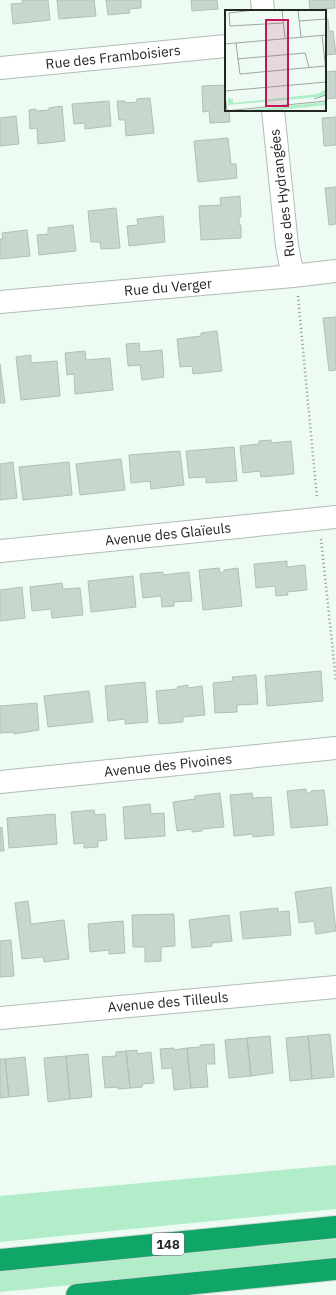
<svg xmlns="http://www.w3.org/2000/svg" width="336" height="1295" viewBox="0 0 336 1295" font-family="'IBM Plex Sans',sans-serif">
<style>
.green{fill:#b0edc8}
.building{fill:#c8d7ce;stroke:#b1bfb6}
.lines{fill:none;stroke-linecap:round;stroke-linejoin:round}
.minor-casing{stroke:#afbdb4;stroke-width:24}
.highway-casing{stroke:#d7d8d8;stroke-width:24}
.path{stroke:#8c958f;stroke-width:2.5;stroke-dasharray:1 3;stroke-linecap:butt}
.minor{stroke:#fff;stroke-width:22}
.highway{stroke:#0fa668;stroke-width:22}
.labels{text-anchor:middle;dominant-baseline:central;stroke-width:3.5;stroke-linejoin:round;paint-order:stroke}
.shield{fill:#fff;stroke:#646866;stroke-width:1}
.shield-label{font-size:13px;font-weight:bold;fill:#222724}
.street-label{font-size:14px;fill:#222724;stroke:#fff}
.inset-road{fill:none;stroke:#9ca6a0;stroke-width:1}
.view{fill:#c2185b;fill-opacity:0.15;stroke:#c2185b;stroke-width:2}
.inset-edge{fill:none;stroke:#222724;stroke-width:2}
</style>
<rect width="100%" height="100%" fill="#edfbf2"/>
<path class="green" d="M336,1165V1209L0,1242V1196Z
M336,1239V1259L0,1292V1271Z"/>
<path class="building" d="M22,0H48L50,20L13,24L11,4L23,3Z
M57,0H94L96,16L59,19Z
M106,0H141V8L129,9L130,13L108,15Z
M191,0H217L218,9L192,11Z
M309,0H335V8L310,10Z
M325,19H328L329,31H333L336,54L325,55Z
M336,71V98L325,99V72Z
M226,85V110H229L230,122L210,123L209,111L203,112L202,86Z
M150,98L154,133L126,136L125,120H119L117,101H125V103L137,102V99Z
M109,101L111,126L85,129V123L74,124L72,104Z
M62,106L65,141L38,144L37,128L30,129L29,110L36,109V111L49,110V108Z
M16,116L19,144L0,146V118Z
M336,117V145L324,146L322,118Z
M228,138L231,164H236L237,178L198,182L194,141Z
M336,187V224L329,225L325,188Z
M240,196L241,217H239V225H241V238L201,240L199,206L221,205L220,198Z
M116,208L120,248L101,249L100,242H91L88,211Z
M163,216L165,242L129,246L127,226L138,225L137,219Z
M73,225L76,251L39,255L37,235L48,234V228Z
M27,230L30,256L0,259V239H3L2,233Z
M336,317V370L329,371L323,318Z
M217,331L222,371L193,374L192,366L180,367L177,339L201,336V333Z
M139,343L140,352L162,350L164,377L142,380L140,365L128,366L126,344Z
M85,351L86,360L110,358L113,390L75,394L74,374L67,375L65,353Z
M31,355V363L57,361L60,396L21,400L16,357Z
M0,364L5,403H0Z
M271,440V443L291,441L294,474L261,477L260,471L243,473L240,446L259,444V441Z
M234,447L237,481L206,483V477L189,478L186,451Z
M180,451L184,485L151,489L150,481L131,483L129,455Z
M121,459L125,490L80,495L76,464Z
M13,462L17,498L0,500V464Z
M69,462L72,495L23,500L19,467Z
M287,561V567L305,565L307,590L287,592L288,595L276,596L275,586L256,588L254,564Z
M219,568L220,573L224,572V570L238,568L242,606L203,610L199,570Z
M163,572V575L189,572L192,601L174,602V606L162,607L161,596L143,598L140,574Z
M133,576L136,607L91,612L88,581Z
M62,583L63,589L80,588L83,615L52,618L51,609L32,611L30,587Z
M22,587L25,618L0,621V590Z
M321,671L323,701L267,706L265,676Z
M256,675L258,704L237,705V712L215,713L213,683L233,681L232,677Z
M145,682L148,722L125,724V719L108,721L105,686Z
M188,685V688L202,686L205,715L183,717V722L159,724L156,691L177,689V687Z
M89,691L93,722L48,727L44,696Z
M37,703L39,730L14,734V732L0,733V706Z
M306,789L307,793H311V791L324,790L328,825L291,828L287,791Z
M220,793L224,827L202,829V831L192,832V829L177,831L173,802L195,799V796Z
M252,793L253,798L271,797L274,835L253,837V834L234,836L230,795Z
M150,804L151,814L164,813L165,836L125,839L123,807Z
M94,810L95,815L105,814L107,840L98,841V847L84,848V843L74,844L71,812Z
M55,814L57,844L9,848L7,818Z
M2,827L4,851H0V828Z
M331,887L336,931L316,934L314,921L299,923L295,892Z
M28,901L31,924L64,920L69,959L44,962L43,957L22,959L15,903Z
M278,908V912L289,911L291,935L243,939L240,912Z
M174,914L175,946L161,947V961L145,962V947H133L132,915Z
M229,915L232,941L212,943V946L192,948L189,920Z
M123,921L125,953L109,954V950L90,952L88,924Z
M11,940L14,976L0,977V941Z
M330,1034L334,1077L312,1079L308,1036Z
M270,1036L273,1073L251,1076L247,1038Z
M308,1036L312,1079L290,1081L286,1038Z
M247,1038L251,1076L229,1078L225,1040Z
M214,1044L215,1064H206L208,1087L191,1088L187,1048L200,1047V1045Z
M174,1048V1050L187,1048L191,1088L174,1090L172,1068L162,1069L160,1049Z
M137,1050V1054L151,1052L154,1083L142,1084V1087L130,1088L126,1051Z
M126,1051L130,1088L118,1089V1087L105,1088L102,1057L116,1056V1052Z
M88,1054L92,1097L70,1099L66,1056Z
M66,1056L70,1099L48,1102L44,1058Z
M25,1057L29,1095L9,1097L5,1059Z
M0,1059H5L9,1097L0,1098Z"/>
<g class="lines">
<g class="minor-casing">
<path id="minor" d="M262,0L263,11
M0,68L226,46
M273,110L287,246L293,276
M0,302L293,276L336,271
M0,551L336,517
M0,782L336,748
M0,1018L336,987"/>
</g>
<g class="highway-casing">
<path id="highway" d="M0,1260L336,1227
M77,1295L336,1269"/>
</g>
<path class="path" d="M298,296L317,498
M321,539L336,681"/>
<use href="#minor" class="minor"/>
<use href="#highway" class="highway"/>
</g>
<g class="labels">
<rect class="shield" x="152" y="1233" width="32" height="22" rx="3"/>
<g class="shield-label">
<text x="168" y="1244">148</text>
</g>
<g class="street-label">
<text transform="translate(113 57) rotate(-6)">Rue des Framboisiers</text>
<text transform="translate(282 193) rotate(-97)">Rue des Hydrangées</text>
<text transform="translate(168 287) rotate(-5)">Rue du Verger</text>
<text transform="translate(168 534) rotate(-6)">Avenue des Glaïeuls</text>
<text transform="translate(168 765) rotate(-6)">Avenue des Pivoines</text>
<text transform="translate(168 1002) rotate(-5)">Avenue des Tilleuls</text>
</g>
</g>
<g transform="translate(225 10)">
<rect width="101" height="101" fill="#edfbf2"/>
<path d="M101,79V85L94,87L3,95V88L8,89V93L93,84ZM101,92V95L55,100L12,101Z" fill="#b0edc8"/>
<path class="inset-road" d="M29,0L4,3L5,16L58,13M57,0L60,28M73,0L76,27M74,11L101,9M97,25L101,61M11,33L15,64L100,56M0,34L101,25M12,49L80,43L84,57M0,81L101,72M0,86L2,100M89,89L101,85M0,101L101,91"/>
<path class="view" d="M41,10H63V96H41Z"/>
<rect width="101" height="101" class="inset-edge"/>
</g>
</svg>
